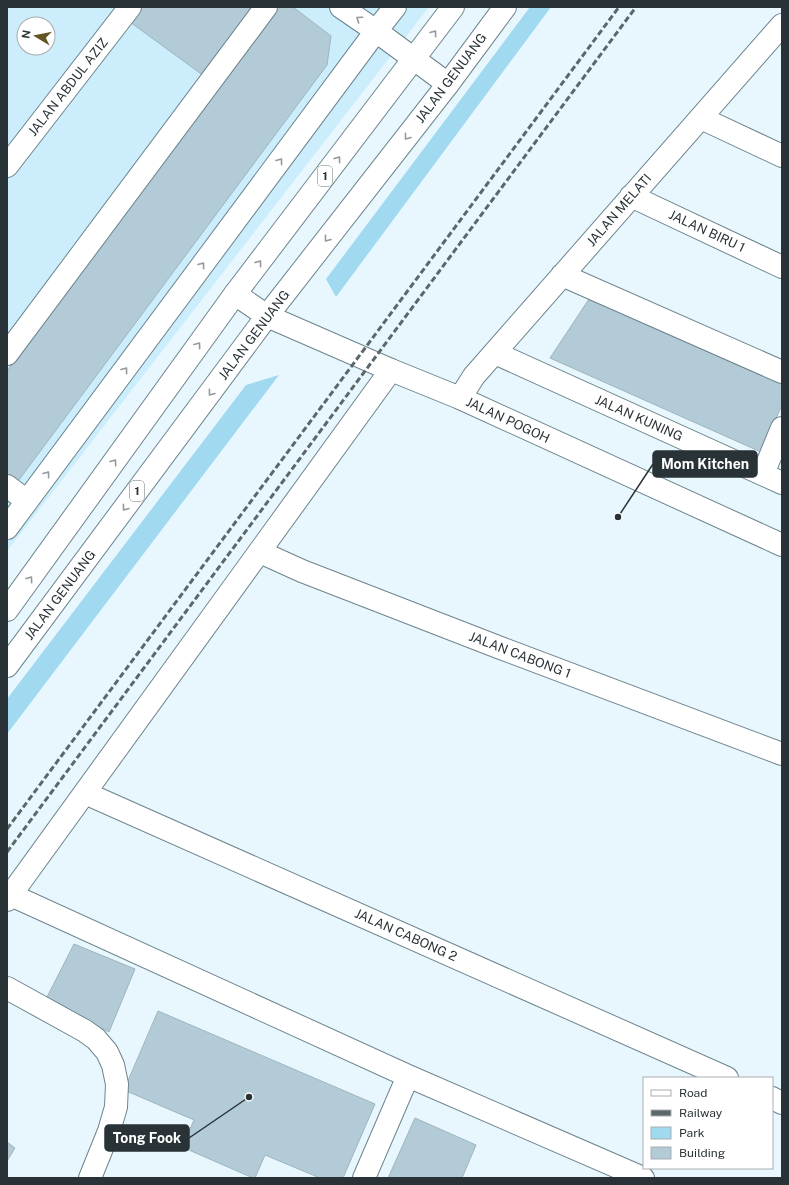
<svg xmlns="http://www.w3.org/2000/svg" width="789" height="1185" viewBox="0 0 789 1185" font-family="'Public Sans',sans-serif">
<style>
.built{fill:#cbedfc;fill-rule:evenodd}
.green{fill:#a1d9f0}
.building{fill:#b2cbd6;stroke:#9db5bf}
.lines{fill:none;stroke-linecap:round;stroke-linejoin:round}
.minor-casing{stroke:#6d848d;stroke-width:24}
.major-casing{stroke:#6d848d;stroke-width:24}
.highway-casing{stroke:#6d848d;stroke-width:24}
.minor{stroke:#fff;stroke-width:22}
.major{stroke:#fff;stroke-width:22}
.highway{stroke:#fff;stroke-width:22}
.rail{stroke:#5c676c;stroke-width:3;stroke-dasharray:6 3;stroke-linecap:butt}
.oneway{stroke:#94999b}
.labels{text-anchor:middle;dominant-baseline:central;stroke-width:3;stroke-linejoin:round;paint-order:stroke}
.shield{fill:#fff;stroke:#697073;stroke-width:1}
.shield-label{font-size:12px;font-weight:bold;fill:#293337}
.street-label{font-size:13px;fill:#293337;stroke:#fff}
.leader{fill:none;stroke:#293337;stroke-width:1.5}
.callout-dot{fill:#293337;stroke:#fff;stroke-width:1.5}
.callout{fill:#293337;stroke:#293337;stroke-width:1.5}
.callout-label{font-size:14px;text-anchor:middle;font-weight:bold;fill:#fff}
</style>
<rect width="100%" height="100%" fill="#e8f7fd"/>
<path class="built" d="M7,7H429L7,551ZM24,24H48V48H24Z"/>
<path class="green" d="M530,7H551L336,297L326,279Z
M279,375L7,734V699L246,385Z"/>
<path class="building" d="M141,7H254L204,76L130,22Z
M280,7H293L331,36L327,65L7,496V371Z
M591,296L782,383V405L761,452L550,358Z
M74,944L135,969L109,1032L45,1001Z
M158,1011L375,1104L343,1178H320L265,1155L255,1178H253L182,1147L194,1120L124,1090Z
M415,1118L476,1145L462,1178H388Z
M7,1142L15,1148L7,1161Z"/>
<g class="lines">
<g class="minor-casing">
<path id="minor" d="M341,7L376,31L448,84
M701,118L782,156
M7,166L130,7
M631,196L782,267
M562,275L782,372
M495,353L782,483
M7,354L266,7
M460,398L474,376L782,25
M763,474L782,428
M7,486L27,501
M7,528L376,31L395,7
M260,552L302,571L498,647L782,754
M85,793L727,1078
M11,895L408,1076L643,1178
M7,900L391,370
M7,988L85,1031L96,1039L107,1052L113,1065L117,1084L116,1107L109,1131L90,1178
M772,1098L782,1103
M364,1178L408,1076"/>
</g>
<g class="major-casing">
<path id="major" d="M235,294L267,316L391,370L460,398L782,545"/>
</g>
<g class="highway-casing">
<path id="highway" d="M7,610L235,294L453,7
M7,666L267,316L448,84L505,7"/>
</g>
<use href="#minor" class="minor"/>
<use href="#major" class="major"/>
<use href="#highway" class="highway"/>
<path class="rail" d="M7,829L619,7
M7,852L636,7"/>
</g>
<defs><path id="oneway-chevron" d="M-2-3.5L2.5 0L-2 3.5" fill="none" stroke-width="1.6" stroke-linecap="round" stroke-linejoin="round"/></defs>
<g class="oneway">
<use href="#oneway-chevron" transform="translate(359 19) rotate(-145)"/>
<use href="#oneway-chevron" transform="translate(434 33) rotate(-53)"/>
<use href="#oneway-chevron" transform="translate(407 137) rotate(128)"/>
<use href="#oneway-chevron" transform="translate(338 159) rotate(-53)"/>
<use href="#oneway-chevron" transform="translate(280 161) rotate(-53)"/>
<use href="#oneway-chevron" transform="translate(327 239) rotate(128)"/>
<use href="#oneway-chevron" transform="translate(259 263) rotate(-53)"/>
<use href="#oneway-chevron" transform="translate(202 265) rotate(-53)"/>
<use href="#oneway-chevron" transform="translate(198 345) rotate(-54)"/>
<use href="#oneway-chevron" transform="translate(125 370) rotate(-53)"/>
<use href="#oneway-chevron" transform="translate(211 393) rotate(127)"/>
<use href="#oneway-chevron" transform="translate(114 462) rotate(-54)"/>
<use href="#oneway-chevron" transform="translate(47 474) rotate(-53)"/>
<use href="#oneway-chevron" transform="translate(125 508) rotate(127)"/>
<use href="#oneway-chevron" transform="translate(30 579) rotate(-54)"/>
</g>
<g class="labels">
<g class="shield">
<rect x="318" y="166" width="14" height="20" rx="3"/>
<rect x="130" y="481" width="14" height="20" rx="3"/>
</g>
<g class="shield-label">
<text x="325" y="176">1</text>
<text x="137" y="491">1</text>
</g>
<g class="street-label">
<text transform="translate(451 78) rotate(-53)">JALAN GENUANG</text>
<text transform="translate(68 87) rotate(-52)">JALAN ABDUL AZIZ</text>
<text transform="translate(619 210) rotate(-49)">JALAN MELATI</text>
<text transform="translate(707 231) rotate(25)">JALAN BIRU 1</text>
<text transform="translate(254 335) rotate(-53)">JALAN GENUANG</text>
<text transform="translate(639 418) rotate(24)">JALAN KUNING</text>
<text transform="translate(508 420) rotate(25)">JALAN POGOH</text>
<text transform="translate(60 595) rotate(-53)">JALAN GENUANG</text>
<text transform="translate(520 655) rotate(21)">JALAN CABONG 1</text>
<text transform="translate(406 935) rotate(24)">JALAN CABONG 2</text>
</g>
</g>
<path class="leader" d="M618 517L653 464M249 1097L189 1138"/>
<g class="callout-dot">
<circle cx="618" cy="517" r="4"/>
<circle cx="249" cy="1097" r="4"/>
</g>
<g class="callout">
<rect x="653" y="451" width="104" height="26" rx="4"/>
<rect x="105" y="1125" width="84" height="26" rx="4"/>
</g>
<g class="callout-label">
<text x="705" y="469">Mom Kitchen</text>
<text x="147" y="1143">Tong Fook</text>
</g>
<rect width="789" height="1185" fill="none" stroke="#293337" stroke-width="16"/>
<rect x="643" y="1077" width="130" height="92" fill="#ffffff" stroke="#a9adaf"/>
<rect x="651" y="1090" width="20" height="6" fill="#ffffff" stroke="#a9adaf"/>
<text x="679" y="1097" font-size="12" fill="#293337">Road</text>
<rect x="651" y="1110" width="20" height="6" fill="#5c676c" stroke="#a9adaf"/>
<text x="679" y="1117" font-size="12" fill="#293337">Railway</text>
<rect x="651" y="1127" width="20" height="12" fill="#a1d9f0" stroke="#a9adaf"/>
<text x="679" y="1137" font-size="12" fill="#293337">Park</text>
<rect x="651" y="1147" width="20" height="12" fill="#b2cbd6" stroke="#a9adaf"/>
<text x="679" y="1157" font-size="12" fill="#293337">Building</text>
<g transform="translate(36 36) rotate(280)"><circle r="19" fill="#ffffff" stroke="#a9adaf"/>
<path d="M0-3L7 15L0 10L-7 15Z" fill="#635623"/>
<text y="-6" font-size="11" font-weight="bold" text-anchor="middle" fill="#293337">N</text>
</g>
</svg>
